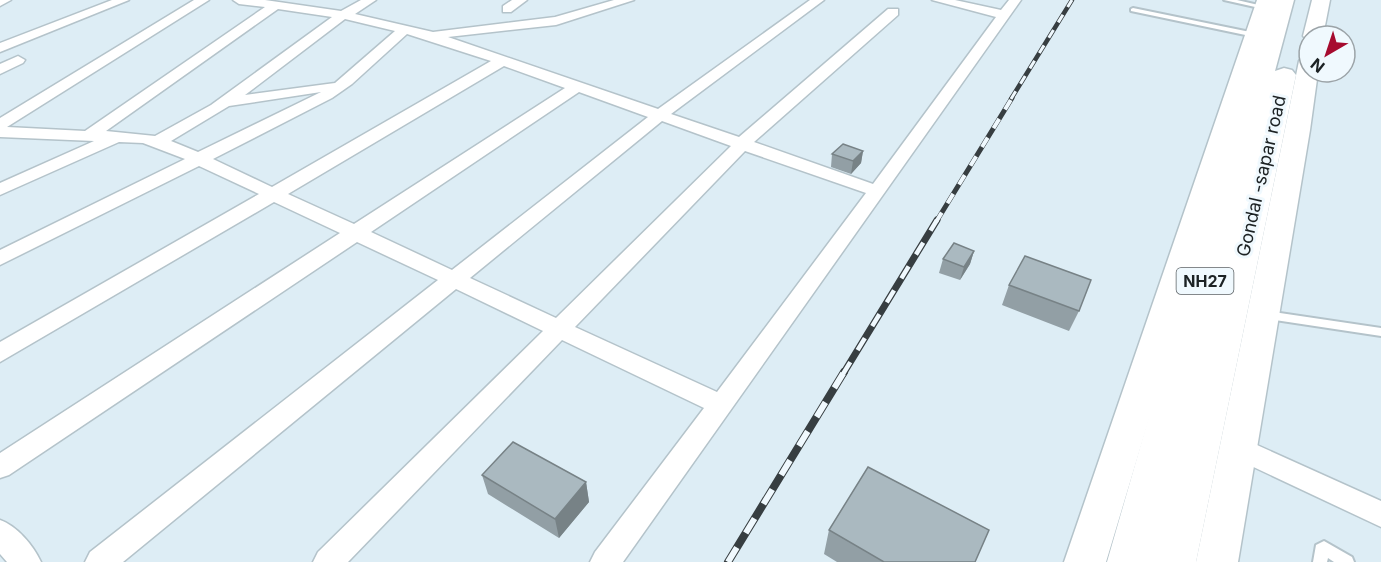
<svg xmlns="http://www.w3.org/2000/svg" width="1381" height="562" viewBox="0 0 1381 562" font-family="Inter,sans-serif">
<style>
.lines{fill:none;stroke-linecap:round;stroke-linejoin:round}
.lane-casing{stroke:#b4c3ca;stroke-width:4}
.street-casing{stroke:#b4c3ca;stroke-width:3}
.secondary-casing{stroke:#b4c3ca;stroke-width:3}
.highway-casing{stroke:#b4c3ca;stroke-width:3}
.lane{fill:#fff;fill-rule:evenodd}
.street{fill:#fff;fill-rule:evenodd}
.secondary{fill:#fff;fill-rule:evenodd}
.highway{fill:#fff;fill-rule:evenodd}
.rail-far3-casing{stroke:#373e41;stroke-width:4.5}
.rail-far2-casing{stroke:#373e41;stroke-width:5}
.rail-far1-casing{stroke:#373e41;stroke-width:7}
.rail-casing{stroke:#373e41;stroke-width:8}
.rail-far3{stroke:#f0f9fe;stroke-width:3;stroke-dasharray:9;stroke-linecap:butt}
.rail-far2{stroke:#f0f9fe;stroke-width:4;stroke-dasharray:11;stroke-linecap:butt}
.rail-far1{stroke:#f0f9fe;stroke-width:4.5;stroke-dasharray:14;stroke-linecap:butt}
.rail{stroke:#f0f9fe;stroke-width:6;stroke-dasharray:17;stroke-linecap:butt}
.wall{fill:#929fa5}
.shaded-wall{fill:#778286}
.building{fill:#aab9c0;stroke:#778286;stroke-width:1.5}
.labels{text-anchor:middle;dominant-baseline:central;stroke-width:6;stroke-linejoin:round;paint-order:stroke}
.shield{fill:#f0f9fe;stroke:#5c6265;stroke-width:1.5}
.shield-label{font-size:16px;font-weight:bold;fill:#1c2224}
.street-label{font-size:18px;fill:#1c2224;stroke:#f0f9fe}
</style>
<rect width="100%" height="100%" fill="#ddedf5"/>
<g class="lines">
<g class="lane-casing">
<path id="lane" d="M1224,0H1237L1267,7L1264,9Z
M1133,8L1255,33L1258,35L1255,37L1131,11V9Z
M1266,311L1381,328V336L1262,318L1260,315Z
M1324,541L1352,557L1354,562H1334L1328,558L1327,562H1313L1316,545Z"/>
</g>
<g class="street-casing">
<path id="street" d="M0,0H11L0,6Z
M112,0H129L0,52V43Z
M194,0H209L7,127L85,131L265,7L239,4L233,0H265L341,11L361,0H376L355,14L433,32L555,17L614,0H634L556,25L448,37L658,109L810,0H824L671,114L739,137L888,9H898V15L754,142L873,184L996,17L932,0H955L1001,10L1009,0H1021L623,562H590L595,552L704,408L562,340L348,562H313L318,552L543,331L456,289L123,562H85L90,552L438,280L357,242L9,475L0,478V453L340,233L274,202L0,362V342L259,194L199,166L0,265V250L185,159L143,143L119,142L0,195V183L94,141L0,137V118ZM278,9L332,17L211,105L155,136L106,131ZM345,19L395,31L335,83L245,95ZM407,34L491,61L272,187L213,159L332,98L352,84ZM504,66L565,88L354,224L288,194ZM321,92L198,152L171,141L229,106ZM579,92L648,117L452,270L371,232ZM662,121L731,146L556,318L470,278ZM745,151L866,193L717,392L575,327Z
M512,0H527L511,12H503V6Z
M18,56L25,60L23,63L0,74V64Z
M1237,436L1381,501V527L1228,455L1224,447L1228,439Z
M0,520C17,526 33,545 41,562H7L0,554Z"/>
</g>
<g class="secondary-casing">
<path id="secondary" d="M1257,0H1275L1106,562H1064Z
M1312,0H1330L1323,36H1309V41L1303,36Z
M1309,55V72H1318L1310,130L1238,562H1196L1299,61L1302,57Z"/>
</g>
<g class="highway-casing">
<path id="highway" d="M1274,0H1294L1275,71L1284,68L1292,70L1296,75L1196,562H1107L1208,212Z"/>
</g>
<use href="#lane" class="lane"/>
<use href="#street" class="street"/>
<use href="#secondary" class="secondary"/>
<use href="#highway" class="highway"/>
<g class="rail-far3-casing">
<path id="rail-far3" d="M1011,99L1072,0"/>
</g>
<g class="rail-far2-casing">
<path id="rail-far2" d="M936,222L1012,98"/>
</g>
<g class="rail-far1-casing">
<path id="rail-far1" d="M843,374L937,220"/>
</g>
<g class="rail-casing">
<path id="rail" d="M728,562L844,372"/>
</g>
<use href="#rail-far3" class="rail-far3"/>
<use href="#rail-far2" class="rail-far2"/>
<use href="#rail-far1" class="rail-far1"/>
<use href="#rail" class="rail"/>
</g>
<path class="wall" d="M863,151L861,163L851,174L831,167L832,154Z
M974,251L970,264L960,280L939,273L943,259Z
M1009,285L1079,311L1069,331L1002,305Z
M482,475L586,482L589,502L559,538L488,494Z
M829,530L975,562H837L824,554Z"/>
<path class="shaded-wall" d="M863,151L861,163L851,174L853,161Z
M974,251L970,264L960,280L964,267Z
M586,482L589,502L559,538L555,519Z"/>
<path class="building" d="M843,144L863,151L853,161L832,154Z
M954,243L974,251L964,267L943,259Z
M1025,256L1091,280L1079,311L1009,285Z
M513,442L586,482L555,519L482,475Z
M868,467L989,530L975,562H884L829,530Z"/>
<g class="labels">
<rect class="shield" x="1176.5" y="268" width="57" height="26" rx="4.5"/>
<g class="shield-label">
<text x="1205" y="281">NH27</text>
</g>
<g class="street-label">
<text transform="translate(1261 176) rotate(-77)">Gondal -sapar road</text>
</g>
</g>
<g transform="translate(1327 54) rotate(219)"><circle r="28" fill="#f0f9fe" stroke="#9ba3a7" stroke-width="1.5"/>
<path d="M0-4.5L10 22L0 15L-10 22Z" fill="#a60b2f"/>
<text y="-9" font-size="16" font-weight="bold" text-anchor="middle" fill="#1c2224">N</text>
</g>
</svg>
